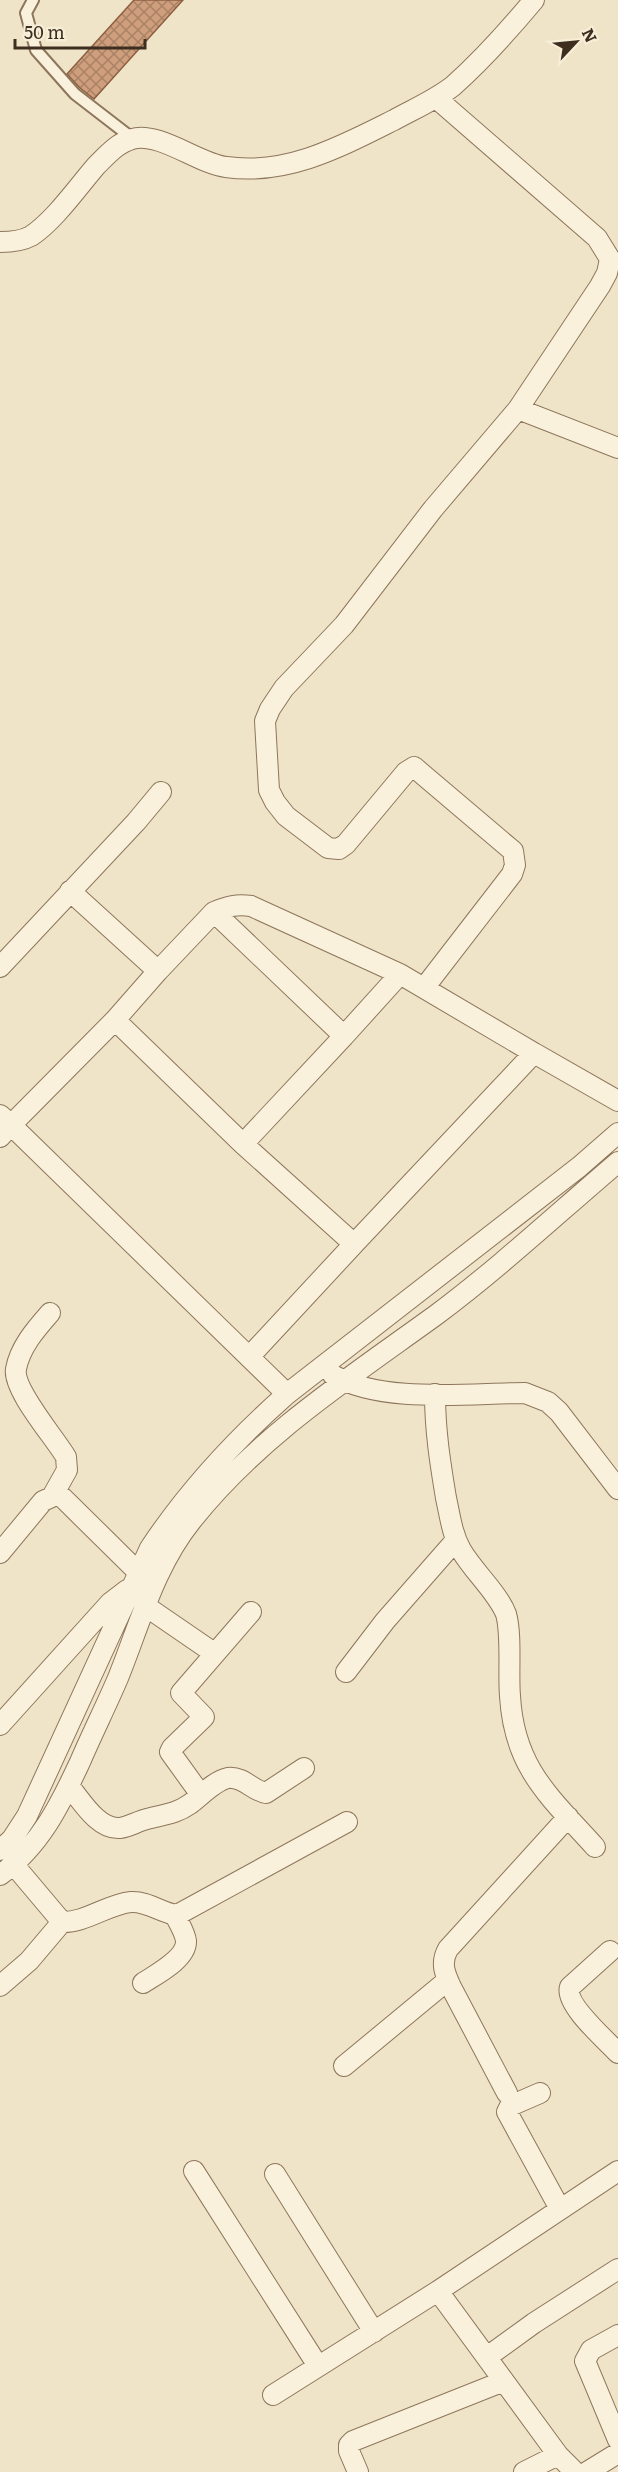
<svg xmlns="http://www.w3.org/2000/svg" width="618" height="2472" viewBox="0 0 618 2472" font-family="Literata,serif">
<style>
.building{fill:url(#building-cross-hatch);stroke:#8d5f41;stroke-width:1.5}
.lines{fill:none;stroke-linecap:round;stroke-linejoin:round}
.lane-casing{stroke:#8d765c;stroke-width:14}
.street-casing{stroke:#8d765c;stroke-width:22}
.lane{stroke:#faf1dc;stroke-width:10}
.street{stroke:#faf1dc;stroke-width:20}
</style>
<defs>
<pattern id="building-cross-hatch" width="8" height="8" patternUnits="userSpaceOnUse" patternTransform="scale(1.5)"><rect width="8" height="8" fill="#cf9f7d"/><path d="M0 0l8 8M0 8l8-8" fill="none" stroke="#a98266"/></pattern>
</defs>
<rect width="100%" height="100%" fill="#f0e4c8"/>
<path class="building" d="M134,0H183L94,99L80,88L67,74Z"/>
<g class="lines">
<g class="lane-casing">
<path id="lane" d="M33,0L26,13L36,50L75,94L132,138"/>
</g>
<g class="street-casing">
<path id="street" d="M0,242C10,242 22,241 31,236C54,221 77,188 96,166C106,156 117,143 132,139C159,131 199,164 226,167C287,176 342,146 394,120C414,109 435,100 453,86C482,60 509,30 534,0
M518,409L618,448
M214,912C228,906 237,904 251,906L400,974
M0,967L136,822L161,792
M158,971L214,912L344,1036L243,1144
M424,988L512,874L515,865L513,851L414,767L406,772L346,844L339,849L328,848L286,816L275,802L269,790L265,721L270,709L284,688L344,625L433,509L518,409L600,286L607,273L610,259L597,238L436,98
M115,1020L243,1144L354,1244L250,1356
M344,1036L400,974L534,1053
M0,1115L11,1125L115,1020L158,971L70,891
M0,1137L11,1125L287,1394
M354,1244L534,1053L618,1101
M50,1313C36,1329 20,1347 16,1369C12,1389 55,1438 66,1457L67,1470L53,1495
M333,1375C382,1404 469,1393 525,1393L548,1402L559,1412L618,1489
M435,1394C435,1430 440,1462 446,1498C450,1516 452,1534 461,1550C473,1571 498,1593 506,1614C512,1634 508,1674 510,1696C514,1768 550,1797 595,1847
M0,1553L43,1501L56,1495L62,1497L138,1572L148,1577
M144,1605L214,1653
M346,1672L385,1621L456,1540
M0,1725L110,1603L127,1590
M69,1786C81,1800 98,1830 120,1828C129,1827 138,1821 147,1819C164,1814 174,1815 190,1804C201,1796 214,1781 228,1778C243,1776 253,1791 266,1793L304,1768
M201,1795L170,1752L172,1748L204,1717L181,1693L251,1612
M0,1850L12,1839L27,1816L150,1548C188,1491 236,1439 287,1394L579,1167L618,1133
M14,1865L62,1922C85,1923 108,1904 131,1902C148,1901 161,1913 177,1915L347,1822
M0,1875C40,1846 60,1805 80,1762C92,1734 106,1706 118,1678C140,1624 154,1567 192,1520C259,1436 349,1378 436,1315C499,1268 558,1213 618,1162
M610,1951L570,1987C564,2004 606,2040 618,2053
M143,1983C155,1975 187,1959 186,1941C185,1932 178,1922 175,1915
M0,1986L29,1961L62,1922
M344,2066L448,1980
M507,2093L451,1987C445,1974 440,1963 448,1949L568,1817
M540,2093L510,2106L507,2112L560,2209
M194,2171L318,2366
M275,2174L374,2332
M438,2291L558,2455
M618,2335L591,2350L585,2361L618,2440
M487,2357L534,2323L618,2269
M273,2395L438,2291L618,2171
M358,2472L349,2451V2445L353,2441L504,2381
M524,2472L558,2455L575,2472
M587,2472L618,2453"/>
</g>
<use href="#lane" class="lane"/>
<use href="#street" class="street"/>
</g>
<g transform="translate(576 42) rotate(64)" stroke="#f7eed8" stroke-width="4.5" paint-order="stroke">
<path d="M0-4.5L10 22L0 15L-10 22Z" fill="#3d2e20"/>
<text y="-9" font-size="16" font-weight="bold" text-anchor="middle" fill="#3d2e20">N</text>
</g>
<path d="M15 39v9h130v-9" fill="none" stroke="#3d2e20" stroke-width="3"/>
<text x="24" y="39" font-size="18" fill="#3d2e20" stroke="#f7eed8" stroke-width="4.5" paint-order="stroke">50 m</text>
</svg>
